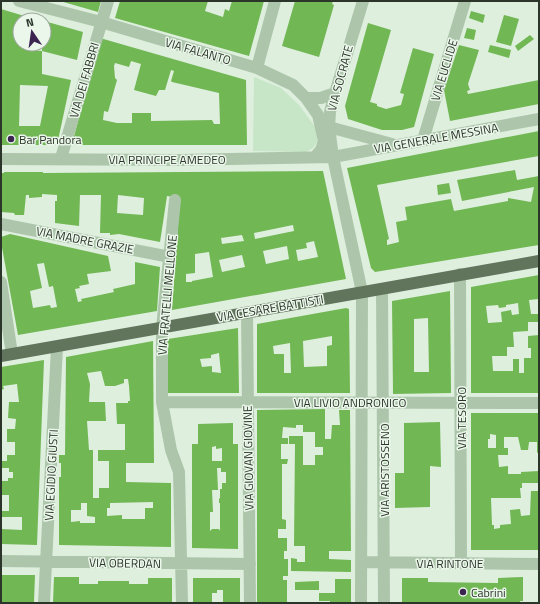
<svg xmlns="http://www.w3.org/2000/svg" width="540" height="604" viewBox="0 0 540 604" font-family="'Titillium Web',sans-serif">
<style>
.plaza{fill:#c7e5c7}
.building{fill:#71b754;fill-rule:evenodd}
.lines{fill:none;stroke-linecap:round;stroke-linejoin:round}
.minor{stroke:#adc6ab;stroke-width:12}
.major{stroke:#61745c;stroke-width:12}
.poi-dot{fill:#3c2451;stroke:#eaf7ea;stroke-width:1.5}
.labels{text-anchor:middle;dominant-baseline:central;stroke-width:3;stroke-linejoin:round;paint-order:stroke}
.street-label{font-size:12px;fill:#2c3529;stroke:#eaf7ea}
.poi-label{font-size:12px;fill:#2c3529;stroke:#eaf7ea;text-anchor:start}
</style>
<rect width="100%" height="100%" fill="#deefde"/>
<path class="plaza" d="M254,77L281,88L299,105L316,128L318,141L313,148L306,152L253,151Z"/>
<path class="building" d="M60,1H101L98,12Z
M120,1H208L205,11L223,17L225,9L229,11L232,1H264L249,56L115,18Z
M295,1H333L332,4L334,5L319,57L282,46Z
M1,9L31,18V20H20V44H30L29,50L42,51V44H44V21L83,32L77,60L42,51V74L71,80L57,145H1ZM20,85L48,86L40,126H19Z
M471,11L485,15L483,23L469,18Z
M504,15L519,19L511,46L496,42Z
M368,23L391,30L370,102L377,104V106L386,109L401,105L404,94L400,93L413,48L434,54L414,127L402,130H382L348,119L345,106Z
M467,28L476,30L474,40L464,38Z
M530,35L534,39L518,51L515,46Z
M100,38L246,80L247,145H80L72,144ZM131,61L141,64L134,90L156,96L159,90H165L171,70L174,71L171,81L172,82L219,93L220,124H214L212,120L151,121V113H132V123H117L103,120L104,111L108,112L117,80L115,78L114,66L115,63L129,67Z
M459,45L479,50L468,84L470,90L467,91L468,94L539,80V104L450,121L444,90Z
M490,45L511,50L509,58L488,52Z
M539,131V156L377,185L389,239L387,240V245L399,242L396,222L407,220L405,207L451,199L454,211L508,201V198L531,202L534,187L462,201L457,180L515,170L517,180L539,176V245L375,272L371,268L347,168Z
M323,171L346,279L172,310L180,198L167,196L160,242L119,234L110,235V233H100L101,195H80L79,226L55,223V201H57V195L42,194V197L29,198V195H26L24,215H15L14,213L1,212V173H4V172H43V173ZM118,195L144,198L143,215L117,213ZM293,225L294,231L255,239L254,233ZM242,235L244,241L222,244L221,238ZM314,241L318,257L298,261L296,250L307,248L306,243ZM287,246L289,259L266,264L263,251ZM209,252L213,277L192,281V282H186V274L195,273V254ZM242,255L245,267L222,272L219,260Z
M449,183L451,193L438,195L437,185Z
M10,234L108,256L111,271L87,274L89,284L79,286L80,288L75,289L78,302L82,301L81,299L114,292L113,289L135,284V262L160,267L157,311L18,335L1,242V237ZM44,263L49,287L53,286L57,307L51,308L50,305L33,308L30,291L42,288L37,264Z
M539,275V299L529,300L531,314H539V322H528V331L513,332L514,347H507V356H492L493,371H513V359H519V373H524V358H531V348H528V336L539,335V393H471V287ZM518,303L519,314L512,315L511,310L501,312L502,322L488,323L486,306L498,305L499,308L506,307V305Z
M450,291L451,393L393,394L392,301ZM428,318L429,372H414V319Z
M346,308L349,309L350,393H257V324ZM332,336V345L327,346V366L304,367L303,341ZM290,343L291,373H284V354H274L273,346Z
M238,328L239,393H167L168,339ZM219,353L221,373L212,372V366L202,367L200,359L211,358V355Z
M153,341L154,463H126V482L171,483V547L59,545V477H61V463H59V455H65L66,357ZM101,371L105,386H115L124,383V379H128L129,386L130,401H128V403H116L117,424H125V450H98V461H109V488H99V498H93V450H89L87,421H106L105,402H89L90,384L87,373ZM153,502V508H145V519H122V515L107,516V508H110V503ZM81,503H87V516L95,517V523H80V521L71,522V510H81Z
M44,360L37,545L1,544V529L22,530V517H1V511H9V495H1V481H8V478H13V472H9V468H1V461H7V455H15V442H7V429H15L16,419L8,418L9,402H19L17,384L3,386L4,389L1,390V367Z
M325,409V439H331L332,425H340L339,410H350L351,551H329V559L351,560V572L291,571V558L297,559V562H305V546H294L295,444H289V436H303V465H315V455H323V447H315V432H303V425H296V428L283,427L282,438H288V444H281V459H288L287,464H282V519L286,520V529H278V538H287V551H284V559H288V576H283V580H287V603H257V410Z
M471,413H539V452L537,453V442H529L528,450H521L518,437H504V448H508V455H498L499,467L508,466V474H521V472L539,471V483H522V488H520L521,498H491L492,525H494V529L500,528V525L511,524L510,510L520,509L521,516L530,515L531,491H539V550H471ZM490,434L496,435V448H488V439H490Z
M440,422L441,467L430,466V507L395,508V473H404V423Z
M233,423V444H238V549L192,548V444H198V424ZM216,446V449L222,448V461H212V447ZM217,468H221V472H226V483H222V489H220V498L219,499V503H220V531L219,529H212L210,531V512H213L212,490H218Z
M1,575H35L34,602H1Z
M54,577H79V584H98V581H129V584H148V578H172V603H53Z
M523,577V601H520V603H402V578H428V582L498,583V578Z
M193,578H240V603H223V590H217V593H212V603H193Z
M335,579H351V603H330V601H319V593H335Z
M319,581V590H295V582Z"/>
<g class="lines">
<path class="minor" d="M19,1L101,22L257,68L293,85L306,98L318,115L324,141L321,150L315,157
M257,68L275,1
M306,98H321L335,93
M329,127L392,144
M423,140L465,1
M61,158L108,1
M1,159L180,160L333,157L539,119
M175,200L162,328V402L171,450L179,472L182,603
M1,224L170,257
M460,274L461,562
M1,282L12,354
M382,289L384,603
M247,312L250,603
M162,402L539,403
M1,561L250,564
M361,562L539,564
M44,603L57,347
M361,603L362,292L333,157L329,127L330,112L335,93L363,1"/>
<path class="major" d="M1,356L539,261"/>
</g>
<g class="poi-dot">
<circle cx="11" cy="139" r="4"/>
<circle cx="463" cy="592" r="4"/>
</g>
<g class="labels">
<g class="street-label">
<text transform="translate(198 51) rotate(16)">VIA FALANTO</text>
<text transform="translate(444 70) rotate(-73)">VIA EUCLIDE</text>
<text transform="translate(340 78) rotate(-75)">VIA SOCRATE</text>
<text transform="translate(84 80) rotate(-74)">VIA DEI FABBRI</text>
<text transform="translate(436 138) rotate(-10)">VIA GENERALE MESSINA</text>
<text x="167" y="159">VIA PRINCIPE AMEDEO</text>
<text transform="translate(85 240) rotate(11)">VIA MADRE GRAZIE</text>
<text transform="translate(167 295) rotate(-85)">VIA FRATELLI MELLONE</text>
<text transform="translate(270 308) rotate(-10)">VIA CESARE BATTISTI</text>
<text x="350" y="402">VIA LIVIO ANDRONICO</text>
<text transform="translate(461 418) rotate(-90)">VIA TESORO</text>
<text transform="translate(248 458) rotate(-91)">VIA GIOVAN GIOVINE</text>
<text transform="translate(384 470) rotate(-90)">VIA ARISTOSSENO</text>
<text transform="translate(51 475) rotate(-87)">VIA EGIDIO GIUSTI</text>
<text transform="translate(125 563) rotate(1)">VIA OBERDAN</text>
<text x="450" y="563">VIA RINTONE</text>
</g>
<g class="poi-label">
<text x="19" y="139">Bar Pandora</text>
<text x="471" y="592">Cabrini</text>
</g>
</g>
<rect width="540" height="604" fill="none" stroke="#2c3529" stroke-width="4"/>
<g transform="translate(32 32) rotate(347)"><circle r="19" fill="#eaf7ea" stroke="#9ea99d"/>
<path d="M0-3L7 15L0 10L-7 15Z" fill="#3c2451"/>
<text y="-6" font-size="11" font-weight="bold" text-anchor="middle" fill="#2c3529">N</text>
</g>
</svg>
